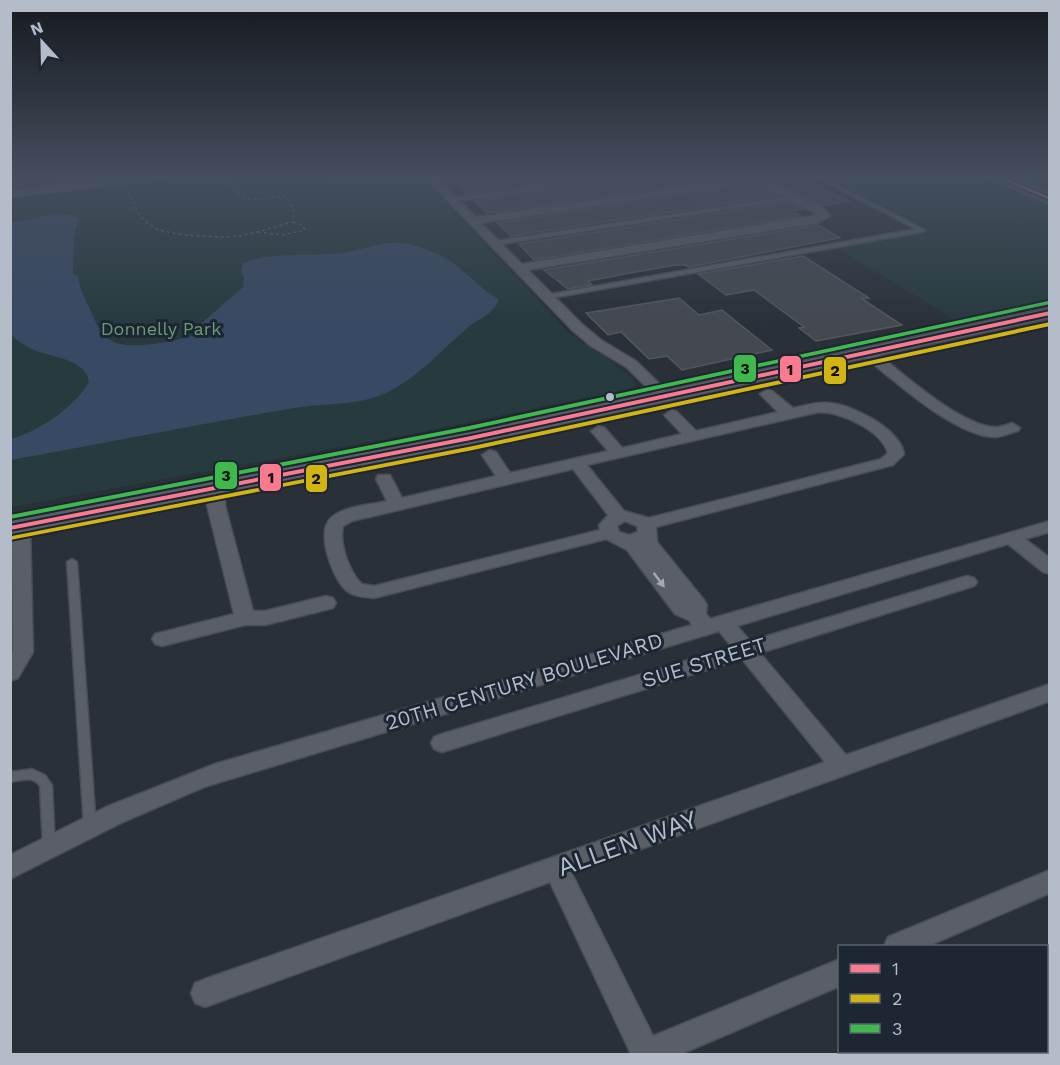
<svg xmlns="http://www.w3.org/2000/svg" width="1060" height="1065" viewBox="0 0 1060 1065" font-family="'Work Sans',sans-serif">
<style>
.green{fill:#273a3e}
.water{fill:#384963}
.building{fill:#444950;stroke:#52575f;stroke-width:1.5}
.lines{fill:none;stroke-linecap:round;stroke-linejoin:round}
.service-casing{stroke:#484c53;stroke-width:3}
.minor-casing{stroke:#484c53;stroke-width:3}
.tertiary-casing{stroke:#484c53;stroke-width:4}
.primary-casing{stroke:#484c55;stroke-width:4}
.path{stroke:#5d636a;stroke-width:1.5;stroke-dasharray:3 3;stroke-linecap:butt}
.service{fill:#5a5e66;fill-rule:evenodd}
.minor{fill:#5a5e66;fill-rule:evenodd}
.tertiary{fill:#5a5e66;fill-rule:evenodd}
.primary{fill:#5c6168;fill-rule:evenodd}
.bus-1-casing{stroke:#1d2633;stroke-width:4}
.bus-2-casing{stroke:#1d2633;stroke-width:4}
.bus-3-casing{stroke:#1d2633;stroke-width:4}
.bus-1{fill:#fc7a8f;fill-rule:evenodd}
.bus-2{fill:#d2b413;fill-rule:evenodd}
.bus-3{fill:#3fb84c;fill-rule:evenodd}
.oneway{fill:#a2a9b5}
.bus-dot{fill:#b4bcc9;stroke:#1d2633;stroke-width:2}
.labels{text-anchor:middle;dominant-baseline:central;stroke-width:6;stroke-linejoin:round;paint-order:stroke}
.far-park-label{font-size:18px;fill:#6b9a76;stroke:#1d2633}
.street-label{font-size:21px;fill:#b4bcc9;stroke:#1d2633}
.near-street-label{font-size:26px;fill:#b4bcc9;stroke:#1d2633}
.line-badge{stroke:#1d2633;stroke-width:2}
.pale-badge-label{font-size:16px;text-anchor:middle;font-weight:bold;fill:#111}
</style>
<rect width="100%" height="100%" fill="#2a3038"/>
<path class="green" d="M181,177H227L234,191L339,177H420L569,333L617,365L634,380L636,385L628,389L401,436L11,507L10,197Z
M812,177H990L1049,203V300L955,320L830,244L912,230L913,227Z"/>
<path class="water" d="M55,214L72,215L79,218L74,237L73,274L78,276C79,287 84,297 89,307C94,318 100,335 112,341C129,351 178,341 197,334L194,330L243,287L244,277L241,271L243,263C274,251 310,257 343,253C363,250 381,241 401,243C415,244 428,250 441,256C463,266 476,287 499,299C493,316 478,318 466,329C441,351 418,377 388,392C360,406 324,403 294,408C199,424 105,443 11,460V439C38,432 76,406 89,382C86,359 51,357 34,350C25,346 17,341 11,334V223Z"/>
<path class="building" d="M519,177H599L467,194L457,185Z
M628,177H735L487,213L474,201L626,179Z
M766,177H798L849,201L822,206Z
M757,184L778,196L511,236L497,223Z
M789,202L803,209L793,211L801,216L534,260L519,244Z
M818,225L840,238L689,267L685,265H676L630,273L588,281L592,285L568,289L544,270Z
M803,256L869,298L862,299L902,325L816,341L799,328L804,327L754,290L726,295L698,274Z
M679,298L699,315L722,310L772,350L682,370L667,356L649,359L621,332L608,335L586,313Z"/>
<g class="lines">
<g class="service-casing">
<path id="service" d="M615,177H626L453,202L450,200L453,198Z
M816,177H821L925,230L922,232L546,299L543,297L546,295L916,229Z
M793,196L796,198L795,199L495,245L492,243L495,241Z
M72,559L77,562L96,827L94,831L90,832L86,831L84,827L67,562Z
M32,769L45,775L52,785L55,847L53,851L49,852L45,851L43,847L40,786C33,776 22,780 10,782V772Z"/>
</g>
<g class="minor-casing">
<path id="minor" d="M133,177H161L156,180L10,197V191Z
M425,177H475L470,180L442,183L476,217L749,177H762L825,210L830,216L817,223L528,270L582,324L601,340L636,361L669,393L671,396L669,399H659L626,367L591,346L572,330ZM757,182L818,215L522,264L481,223Z
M867,348L872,349C900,371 959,425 994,427C1000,428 1006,425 1012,423L1020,428L1018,431C1010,433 1002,437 995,437C954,436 894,380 862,355L860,352L862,349Z
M767,390L772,391L793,408C805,406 817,401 830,403C853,405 900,429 904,454L893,465L656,527L657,542L704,600L707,605L706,614L710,619L1050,521V532L1025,539L1050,558V574L1043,572L1008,544L737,626L750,641L967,576L974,578L977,582L974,586L760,653L846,755L1050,684V701L572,874L653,1036L840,959V986L681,1054H631L550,882L205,1007L195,1003L191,993L195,983L205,979L825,762L742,659L442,752L434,749L431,743L434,737L442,734L732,647L719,631L204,787L123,822L10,879V855L106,807L215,764L692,625L689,620L675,614L627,550L606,539L374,598C366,597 354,597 347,591C333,580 316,534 330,519C342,506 371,505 387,501L376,479L378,475H390L402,498L496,476L482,455L490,450L496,452L510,473L608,451L591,431L599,426L605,428L622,448L682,434L664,415L672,410L677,412L696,431L778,412L760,394ZM819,412C841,412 881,430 888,453L881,459L649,518L624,511L587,465ZM573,469L608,515L599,525L600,530L374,586L362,584C349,572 339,543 343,526L352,521ZM625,521L637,526L638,532L629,535L619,532L617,526Z
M218,481L224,482L226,486L225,505L253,611H265L326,596L333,598L336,603L333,608L265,625H245L162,646L155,644L152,639L155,634L234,614L207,505L212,482Z
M21,520L27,521L30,525L33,652L18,678L10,681V655L13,652L12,525L15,521Z
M1050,870V893L928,946H884L888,937Z"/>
</g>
<g class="tertiary-casing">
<path id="tertiary" d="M1050,308V318L471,444L10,535V521L471,432Z"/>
</g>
<g class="primary-casing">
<path id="primary" d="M990,177H1011L1050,193V204L993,180Z"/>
</g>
<path class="path" d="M127,191C136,205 136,217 153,227C167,236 228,239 244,235C260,232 277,226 293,222L294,209L284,195C256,202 241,204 225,177
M258,232L282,235L305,230L302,225L293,222"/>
<use href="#service" class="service"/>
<use href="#minor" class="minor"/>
<use href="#tertiary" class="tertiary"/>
<use href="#primary" class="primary"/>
<g class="bus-1-casing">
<path id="bus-1" d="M996,177H1001L1050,197V200Z
M1050,311V315L471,440L10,530V526L471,436Z"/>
</g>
<g class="bus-2-casing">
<path id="bus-2" d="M1050,322V326L473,450L10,540V536H12L473,446Z"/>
</g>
<g class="bus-3-casing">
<path id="bus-3" d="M1048,301L1050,302V304L469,430L10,519V515L469,426Z"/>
</g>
<use href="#bus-1" class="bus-1"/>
<use href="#bus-2" class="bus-2"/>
<use href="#bus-3" class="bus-3"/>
</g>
<defs><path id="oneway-solid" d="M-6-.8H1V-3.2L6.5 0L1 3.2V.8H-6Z" transform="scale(1.5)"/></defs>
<use class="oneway" href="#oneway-solid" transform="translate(659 580) rotate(53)"/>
<linearGradient id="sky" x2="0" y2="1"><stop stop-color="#171a1f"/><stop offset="0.54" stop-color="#444e5e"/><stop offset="1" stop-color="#444e5e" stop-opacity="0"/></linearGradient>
<rect width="1060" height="326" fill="url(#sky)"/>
<circle class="bus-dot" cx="610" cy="397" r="5"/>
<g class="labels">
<g class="far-park-label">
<text x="161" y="328">Donnelly Park</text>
</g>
<g class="street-label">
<text transform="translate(704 662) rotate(-17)">SUE STREET</text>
<text transform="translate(524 681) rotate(-17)">20TH CENTURY BOULEVARD</text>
</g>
<g class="near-street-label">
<text transform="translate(627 843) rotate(-20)">ALLEN WAY</text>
</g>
</g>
<g class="line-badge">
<rect x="733" y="354" width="24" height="29" rx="6" fill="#3fb84c"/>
<rect x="779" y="355" width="23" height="28" rx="6" fill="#fc7a8f"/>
<rect x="823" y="356" width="24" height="29" rx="6" fill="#d2b413"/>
<rect x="214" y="461" width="24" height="29" rx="6" fill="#3fb84c"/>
<rect x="259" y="463" width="23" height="29" rx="6" fill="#fc7a8f"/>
<rect x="305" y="464" width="23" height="29" rx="6" fill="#d2b413"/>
</g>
<g class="pale-badge-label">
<text x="745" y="374">3</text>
<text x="790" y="375">1</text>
<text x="835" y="376">2</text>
<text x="226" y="481">3</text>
<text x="271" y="483">1</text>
<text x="316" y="484">2</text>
</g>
<rect width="1060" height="1065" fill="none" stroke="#b4bcc9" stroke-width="24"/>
<rect x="838" y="945" width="210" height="108" fill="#1d2633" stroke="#59626f" stroke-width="1.5"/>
<rect x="850" y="964" width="30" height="9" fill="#fc7a8f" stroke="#59626f" stroke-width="1.5"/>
<text x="892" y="975" font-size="18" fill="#b4bcc9">1</text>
<rect x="850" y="994" width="30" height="9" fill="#d2b413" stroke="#59626f" stroke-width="1.5"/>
<text x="892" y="1005" font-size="18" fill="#b4bcc9">2</text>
<rect x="850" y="1024" width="30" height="9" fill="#3fb84c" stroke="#59626f" stroke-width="1.5"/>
<text x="892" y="1035" font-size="18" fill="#b4bcc9">3</text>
<g transform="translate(42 42) rotate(338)" stroke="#1d2633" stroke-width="4.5" paint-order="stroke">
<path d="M0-4.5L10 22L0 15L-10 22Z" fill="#b4bcc9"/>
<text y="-9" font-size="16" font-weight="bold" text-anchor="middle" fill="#b4bcc9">N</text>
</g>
</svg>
